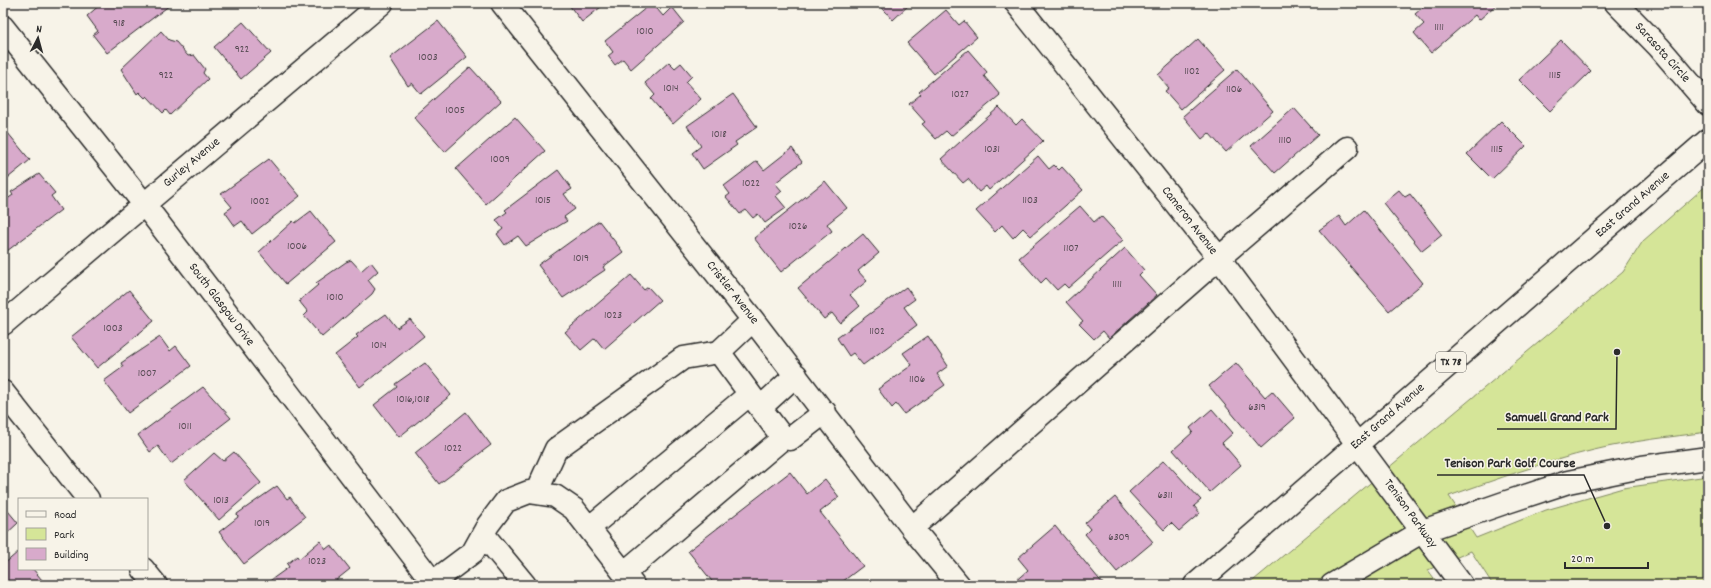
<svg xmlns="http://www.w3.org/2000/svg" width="1711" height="588" viewBox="0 0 1711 588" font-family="Dekko,sans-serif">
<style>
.green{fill:#d5e598;stroke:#808862}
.building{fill:#d8aacb;stroke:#2b2b2b}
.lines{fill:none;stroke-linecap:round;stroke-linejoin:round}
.minor-casing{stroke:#2b2b2b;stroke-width:25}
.major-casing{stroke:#2b2b2b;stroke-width:25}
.minor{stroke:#f7f3e8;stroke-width:22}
.major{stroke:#f7f3e8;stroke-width:22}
.labels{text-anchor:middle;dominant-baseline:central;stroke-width:3;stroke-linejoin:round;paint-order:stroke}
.number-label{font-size:11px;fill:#564b53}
.shield{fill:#f7f3e8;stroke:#686764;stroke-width:1}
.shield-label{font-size:12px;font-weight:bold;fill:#2b2b2b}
.street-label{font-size:13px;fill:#2b2b2b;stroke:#f7f3e8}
.leader{fill:none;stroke:#2b2b2b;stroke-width:1.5}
.callout-dot{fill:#2b2b2b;stroke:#f7f3e8;stroke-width:1.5}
.callout-label{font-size:14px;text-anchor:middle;font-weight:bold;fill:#2b2b2b;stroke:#f7f3e8;stroke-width:3;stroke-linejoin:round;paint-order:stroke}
</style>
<rect width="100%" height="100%" fill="#f7f3e8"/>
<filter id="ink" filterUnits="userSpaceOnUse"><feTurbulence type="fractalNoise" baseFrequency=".025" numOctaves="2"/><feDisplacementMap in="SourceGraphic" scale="8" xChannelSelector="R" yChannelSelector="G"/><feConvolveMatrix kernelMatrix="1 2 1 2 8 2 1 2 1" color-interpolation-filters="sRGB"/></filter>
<g filter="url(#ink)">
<path class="green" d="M1708,184V432C1670,437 1631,441 1594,450C1544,462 1497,479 1449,496L1476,538L1546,510L1623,488L1708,476V585H1493L1471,551L1428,570L1439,585H1248L1623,272L1643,241Z"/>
<path class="building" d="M102,3H168L170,5L107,53L93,35L98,31L87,16Z
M571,3H606L582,22L569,5Z
M652,3L663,16L672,7L684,22L631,69L623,59L615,65L608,56L613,52L605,41Z
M878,3H911L893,20Z
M1428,3H1498L1479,20L1475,15L1431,53L1414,33L1424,24L1415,14Z
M946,10L959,25L964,21L977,37L934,74L907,43Z
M438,21L467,57L421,94L412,83L408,86L390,58Z
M243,22L271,53L241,79L214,47Z
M161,31L169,40L176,42L188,56L194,55L205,69L203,73L208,79L170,115L166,110L163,113L147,96L145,98L139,92L137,94L121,69Z
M1198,39L1225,70L1181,109L1165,91L1169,88L1158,75Z
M1561,40L1591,71L1550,111L1519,80Z
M968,50L987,72L984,76L1000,95L951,136L946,131L936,139L922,124L925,122L909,104L921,94L919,92Z
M669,62L675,68L681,63L692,76L686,82L701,99L673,124L651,99L655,95L645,83Z
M470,67L501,101L445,152L414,117Z
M1237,69L1273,111L1226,152L1209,133L1202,139L1183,116Z
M733,94L757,127L735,142L737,145L703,169L692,153L701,146L687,126Z
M999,107L1016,125L1022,119L1043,141L989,190L986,186L979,192L968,179L963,183L941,159Z
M1294,108L1318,135L1275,173L1251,146Z
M515,117L545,151L486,204L456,169Z
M1501,121L1526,146L1492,179L1467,154Z
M3,127L30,160L3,182Z
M792,148L802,162L775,183L782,191L776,196L786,208L765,223L758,214L753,218L746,210L740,214L726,197L730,194L724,186L757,161L764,170Z
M1038,156L1049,169L1054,165L1059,170L1062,167L1083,190L1031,236L1023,228L1013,238L1002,225L995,232L976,211Z
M269,159L300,196L252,234L242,221L235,226L225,212L232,207L221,194Z
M558,170L572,189L564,194L575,209L564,217L567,221L526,246L518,236L505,245L497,234L503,229L496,220L507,212L505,210Z
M39,174L55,193L51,196L61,210L7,251L3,246V202L13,195L11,192Z
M825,181L847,208L827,224L832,231L781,272L754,238Z
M1399,190L1405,197L1410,194L1442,235L1422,251L1383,203Z
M1080,206L1094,222L1101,216L1123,240L1068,288L1064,284L1057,290L1046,278L1041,283L1019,258Z
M1364,210L1423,283L1389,311L1319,230L1339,216L1346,226Z
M311,211L336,242L286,284L259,252L293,221L295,223Z
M599,221L623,252L603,267L605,270L563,298L538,265Z
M863,234L879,253L858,271L867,281L850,295L860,306L840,323L832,313L824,319L798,288Z
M1125,248L1144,270L1139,275L1157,295L1109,338L1103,331L1094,339L1079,324L1083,321L1066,302Z
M351,260L361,271L371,262L378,271L368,280L375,289L372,294L322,337L304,316L308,312L299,301L318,285L316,283L346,262Z
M631,275L644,290L648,287L660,300L604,349L595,338L581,350L565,332Z
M906,287L915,299L904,307L917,325L863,365L853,353L849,356L837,338Z
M129,290L154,321L97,368L71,337Z
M386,314L397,328L410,319L424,336L360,387L335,355L358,337L356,335Z
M928,336L948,366L937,374L945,385L904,414L896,404L892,408L878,389L912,365L903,353Z
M160,337L170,351L176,346L191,366L128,413L104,381L123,367L121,363Z
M425,363L451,395L399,437L374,405L397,387L395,384Z
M1236,363L1265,397L1272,391L1295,418L1261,448L1209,386Z
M203,387L231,418L171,464L158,446L150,452L138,435Z
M1212,409L1233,433L1222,443L1241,465L1210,492L1173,450L1193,432L1190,428Z
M466,412L491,445L439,484L415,453Z
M234,452L261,483L219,520L184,480L214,453L223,461Z
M1164,460L1201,500L1194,506L1200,513L1179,531L1171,523L1164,530L1129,492Z
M790,472L807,494L825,479L839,497L820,512L863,566L838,585H715L688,551Z
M277,486L287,499L290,497L305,517L244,564L219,532L238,517L237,514Z
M1115,497L1153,542L1117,572L1085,534L1090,529L1085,523Z
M3,505L18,523L3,537Z
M1055,526L1104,585H1015L1013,583L1028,570L1018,558Z
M320,541L326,549L331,545L350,569L330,585H264L289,567L287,564L297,556L299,559Z
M18,552L19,569H33L46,585H3V565Z"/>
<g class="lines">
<g class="minor-casing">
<path id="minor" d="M502,3L753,320L912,528L959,585
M1016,3L1219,258L1462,585
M1616,3L1659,47L1708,104
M3,27L144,204L435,585
M3,324L382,3
M3,392L88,499
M750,394L783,438L790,439L825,412
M761,407L796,375
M536,493L556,449L683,358L719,352L753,320
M589,528L750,394L719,352
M912,528L1219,258L1347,148
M483,534L525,585
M143,569L156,585
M624,573L783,438
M433,582L473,552L488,525L506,501L529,492L555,496L574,509L633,585"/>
</g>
<g class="major-casing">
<path id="major" d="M1195,585L1708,140
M1332,585L1423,531L1504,503L1568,482L1642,467L1708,458"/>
</g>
<use href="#minor" class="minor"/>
<use href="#major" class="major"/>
</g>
</g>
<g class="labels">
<g class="number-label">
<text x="119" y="24">918</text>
<text x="1439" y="28">1111</text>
<text x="645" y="32">1010</text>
<text x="242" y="50">922</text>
<text x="428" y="58">1003</text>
<text x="1192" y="72">1102</text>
<text x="166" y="76">922</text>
<text x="1555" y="76">1115</text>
<text x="671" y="89">1014</text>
<text x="1234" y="90">1106</text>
<text x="960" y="95">1027</text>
<text x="455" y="111">1005</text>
<text x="719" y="135">1018</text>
<text x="1285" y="141">1110</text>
<text x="992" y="150">1031</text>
<text x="1497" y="150">1115</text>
<text x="500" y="160">1009</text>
<text x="751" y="184">1022</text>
<text x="543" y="201">1015</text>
<text x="1030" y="201">1103</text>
<text x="260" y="202">1002</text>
<text x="798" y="227">1026</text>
<text x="297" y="247">1006</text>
<text x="1071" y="249">1107</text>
<text x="581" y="259">1019</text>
<text x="1117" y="285">1111</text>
<text x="335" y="298">1010</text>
<text x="613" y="316">1023</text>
<text x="113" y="329">1003</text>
<text x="877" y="332">1102</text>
<text x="379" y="346">1014</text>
<text x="147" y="374">1007</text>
<text x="917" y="380">1106</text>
<text x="413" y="400">1016,1018</text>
<text x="1257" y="408">6319</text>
<text x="185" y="427">1011</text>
<text x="453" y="449">1022</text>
<text x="1165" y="496">6311</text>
<text x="221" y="501">1013</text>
<text x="262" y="524">1019</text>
<text x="1119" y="538">6309</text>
<text x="317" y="562">1023</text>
</g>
<rect class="shield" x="1436" y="352" width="30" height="20" rx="3"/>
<g class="shield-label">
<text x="1451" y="362">TX 78</text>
</g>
<g class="street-label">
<text transform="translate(1662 53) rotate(48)">Sarasota Circle</text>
<text transform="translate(192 163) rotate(-40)">Gurley Avenue</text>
<text transform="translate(1633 205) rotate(-41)">East Grand Avenue</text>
<text transform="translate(1189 221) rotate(52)">Cameron Avenue</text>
<text transform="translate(732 293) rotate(52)">Cristler Avenue</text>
<text transform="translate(221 305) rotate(53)">South Glasgow Drive</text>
<text transform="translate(1388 417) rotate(-41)">East Grand Avenue</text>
<text transform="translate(1410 514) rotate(54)">Tenison Parkway</text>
</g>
</g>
<path class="leader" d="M1617 352L1616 429H1497M1607 526L1584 475H1437"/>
<g class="callout-dot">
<circle cx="1617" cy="352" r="4"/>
<circle cx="1607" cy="526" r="4"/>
</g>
<g class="callout-label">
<text x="1557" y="421">Samuell Grand Park</text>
<text x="1510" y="467">Tenison Park Golf Course</text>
</g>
<rect width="1711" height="588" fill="none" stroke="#f7f3e8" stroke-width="16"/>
<rect x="8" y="8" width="1695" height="572" fill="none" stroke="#2b2b2b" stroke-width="1.5" filter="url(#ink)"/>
<rect x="18" y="498" width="130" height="72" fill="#f7f3e8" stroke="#a5a39c"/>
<rect x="26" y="511" width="20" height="6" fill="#f7f3e8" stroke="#a5a39c"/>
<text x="54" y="518" font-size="12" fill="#2b2b2b">Road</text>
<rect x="26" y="528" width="20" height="12" fill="#d5e598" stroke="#a5a39c"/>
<text x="54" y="538" font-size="12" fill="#2b2b2b">Park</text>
<rect x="26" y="548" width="20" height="12" fill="#d8aacb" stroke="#a5a39c"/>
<text x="54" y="558" font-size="12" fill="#2b2b2b">Building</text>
<g transform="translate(38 38) rotate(6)" stroke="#f7f3e8" stroke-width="3" paint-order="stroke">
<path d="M0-3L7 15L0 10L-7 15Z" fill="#2b2b2b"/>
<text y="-6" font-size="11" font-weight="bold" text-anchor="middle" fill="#2b2b2b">N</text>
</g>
<path d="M1565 562v6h83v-6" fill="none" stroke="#2b2b2b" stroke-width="2"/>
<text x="1571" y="562" font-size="12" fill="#2b2b2b" stroke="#f7f3e8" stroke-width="3" paint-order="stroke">20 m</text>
</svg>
